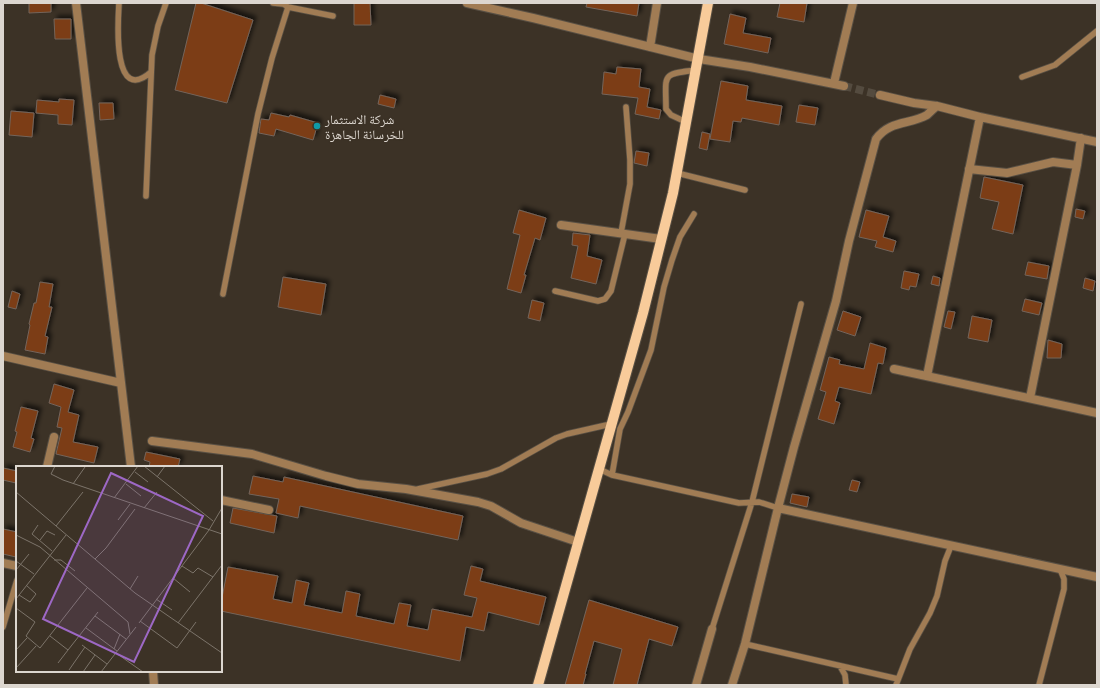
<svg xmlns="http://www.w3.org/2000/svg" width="1100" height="688" viewBox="0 0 1100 688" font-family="'Exo 2','Noto Naskh Arabic',sans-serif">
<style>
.building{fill:#7b3e13;stroke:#74645b;filter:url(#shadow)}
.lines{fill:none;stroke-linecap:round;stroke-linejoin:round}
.street-tunnel{stroke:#544b3f;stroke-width:8;stroke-dasharray:8 4;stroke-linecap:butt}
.lane-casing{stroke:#595044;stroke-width:7}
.street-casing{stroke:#595044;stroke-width:10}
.primary-casing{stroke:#595044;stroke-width:12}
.lane{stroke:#a17c54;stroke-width:5.5}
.street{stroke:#a17c54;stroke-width:8}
.primary{stroke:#f8cb9a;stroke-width:10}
.culture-dot{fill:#0f9aa8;stroke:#3c3226;stroke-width:1.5}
.labels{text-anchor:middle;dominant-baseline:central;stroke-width:3;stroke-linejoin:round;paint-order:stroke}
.poi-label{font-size:13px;fill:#dcd6cf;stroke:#3c3226;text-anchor:start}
.inset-road{fill:none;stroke:#7c746a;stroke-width:1}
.view{fill:#9d68c5;fill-opacity:0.15;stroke:#9d68c5;stroke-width:2}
.inset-edge{fill:none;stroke:#dcd6cf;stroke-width:2}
</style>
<defs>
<filter id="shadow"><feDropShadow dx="3.5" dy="-3.5" stdDeviation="2" flood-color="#0009"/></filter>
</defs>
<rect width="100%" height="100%" fill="#3c3226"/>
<path class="building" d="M29,3H51V12L29,13Z
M196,3H201L253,20L227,103L175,90Z
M354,3H370L371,25H354Z
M587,3H639L637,16L586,7Z
M780,3H807L804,22L777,17Z
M730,14L746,18L743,33L771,38L768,53L724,44Z
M54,19H71V39H55Z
M617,67L641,69L639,87L650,89L647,107L661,110L659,119L635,114L638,98L602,94L604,72L616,74Z
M721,81L748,86L746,100L782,106L779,125L742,118L741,122L733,121L730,142L710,139Z
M380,95L396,99L394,108L378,104Z
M59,99L74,100L72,125L58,124V115L36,113L37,100L59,102Z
M99,103H113L114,119L100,120Z
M799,105L818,108L815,125L796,122Z
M11,111L34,113L32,137L9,135Z
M271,113L289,117L290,115L318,123L313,140L276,129L274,136L259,133L261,119L269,120Z
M702,132L710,134L707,150L699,148Z
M636,151L649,153L647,166L634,163Z
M984,177L1023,185L1013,234L992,229L999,202L980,198Z
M1076,209L1085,211L1083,219L1075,217Z
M519,210L546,218L540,240L535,238L524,275H526L521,293L507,289L520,235L513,233Z
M866,210L889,216L883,237L896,241L893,252L875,247L877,241L859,237Z
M573,233L590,235L587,256L602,260L596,284L571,278L578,246L572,245Z
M1028,262L1049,266L1047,279L1025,275Z
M904,271L919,274L916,287L910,286L909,290L901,288Z
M933,276L940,278L939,286L931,284Z
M283,277L326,284L321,315L278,307Z
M1085,278L1095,281L1093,291L1083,288Z
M40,282L53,284L49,307H52L45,336L48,337L45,354L25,350L30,325L29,324L34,303H36Z
M12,291L20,294L16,309L8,307Z
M1025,299L1042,303L1039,315L1022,311Z
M532,300L544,303L540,321L528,318Z
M843,311L861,317L855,336L837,330Z
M948,311L955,312L951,329L944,327Z
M972,316L992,320L988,342L968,338Z
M1048,340L1062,344L1061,358H1047Z
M870,343L886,348L883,364L878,363L871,394L839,387L835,401L840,403L834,424L818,419L826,392L820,390L829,357L840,360L839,364L864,369Z
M54,384L74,390L68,412L79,415L73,442L98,447L94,463L56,454L62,428L57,427L61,407L49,403Z
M21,407L38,411L31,438L34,439L30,452L13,447L17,432L15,431Z
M146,452L180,459L178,467H149L150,462L144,460Z
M3,468L17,471L16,483L3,480Z
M253,476L283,482L284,477L463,516L458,540L300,506L298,518L276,513L279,499L249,494Z
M852,480L860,482L857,492L849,490Z
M792,494L809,497L807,507L790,503Z
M233,508L277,516L274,533L230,523Z
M3,529L17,532L16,557L3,554Z
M471,566L483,569L480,581L546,597L539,625L488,612L484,631L466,627L460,661L221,611V603L228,567L278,576L273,599L292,603L296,580L309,583L304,605L342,613L346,591L360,594L356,616L394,624L399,603L411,605L407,626L428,630L432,609L472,617L477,598L464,595Z
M589,600L678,627L672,646L649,639L637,685H613L622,649L594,641L585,674H586L583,685H565Z"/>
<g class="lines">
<path class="street-tunnel" d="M844,86L880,95"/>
<g class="lane-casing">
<path id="lane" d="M119,3C118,21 112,106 151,72
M273,3L283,4
M282,3L288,7L333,16
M1022,77L1055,65L1097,31
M686,122L671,115L666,109C666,74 660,74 697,70
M677,173L745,190
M146,196L152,55L158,26L166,3
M621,233L630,184V160L626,107
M555,291L598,301L605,299L611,291L625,234
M223,294L258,114L272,58L288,7
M599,469L612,475L653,484L739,503L759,502L778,508
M612,475L620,429L628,412L651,350L664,287L672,260L680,237L694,214
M418,489L487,474L501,469L556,438L567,434L611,424
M3,627L17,580
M712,629L752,502L801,304
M745,644L898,679
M840,666L845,675L846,685
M896,685L910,649L930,613L937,596L945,561L951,546
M1039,685L1064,589V579L1060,569"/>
</g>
<g class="street-casing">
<path id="street" d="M76,3L131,467
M467,3L533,18L699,59L750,67L844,86
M650,47L657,3
M834,83L853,3
M880,95L914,103L937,106L980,117L1097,142
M969,169L1007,173L1053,162L1077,165
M561,225L661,239
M3,356L121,383
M894,369L1097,413
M927,376L980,117
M1030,398L1077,165L1081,138
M152,441L252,454L326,476L358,484L406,489L478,502L491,506L521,523L578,542
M47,467L54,437
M221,500L269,510
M778,508L1097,577
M3,563L17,566
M153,671L154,685
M696,685L712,629
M732,685L745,644L778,508L794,447L836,301L849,241L876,139C890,120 909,125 927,115C930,112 933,109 937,106"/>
</g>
<g class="primary-casing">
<path id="primary" d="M538,685L643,313L673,193L708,3"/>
</g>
<use href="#lane" class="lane"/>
<use href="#street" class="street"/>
<use href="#primary" class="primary"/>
</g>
<circle class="culture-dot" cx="317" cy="126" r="4"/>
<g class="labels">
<g class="poi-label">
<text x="325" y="119">شركة الاستثمار<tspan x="325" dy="15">للخرسانة الجاهزة</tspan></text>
</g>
</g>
<g transform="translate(16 466)">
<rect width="206" height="206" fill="#3c3226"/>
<path class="inset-road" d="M39,0L35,8L47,14L206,68M128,0L197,55M119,6L132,16M141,11L149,0M57,18L69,1M110,18L125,30M0,26L119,127L206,187M98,32L122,0M128,42L141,26M102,54L114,38M22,59L16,68L36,85M40,60L67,26M0,69L24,81L112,156L114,168M24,74L31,65L39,69M79,93L90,82L119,43M38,94H45L59,105M0,95L18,108M166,100L177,107L182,102L197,111M0,104L13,88M157,112L174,126M114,123L122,110M3,129L14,136L20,128L10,119M0,133L50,69M140,133L156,144M0,142L19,156L10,170L24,182L71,122M79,150L110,173M124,155L161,182L180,156M123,157L193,64L206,42M162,157L206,99M70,162L101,185M34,170L52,184L42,197M66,179L91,198M98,183L104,168M0,184L11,172M52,184L82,146M100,187L127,206M0,202L20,180M53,204L69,181M67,206L79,189M85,206L120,161"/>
<path class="view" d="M95,7L187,50L118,196L27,153Z"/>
<rect width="206" height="206" class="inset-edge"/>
</g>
<rect width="1100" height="688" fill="none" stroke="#dcd6cf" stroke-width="8"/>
</svg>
